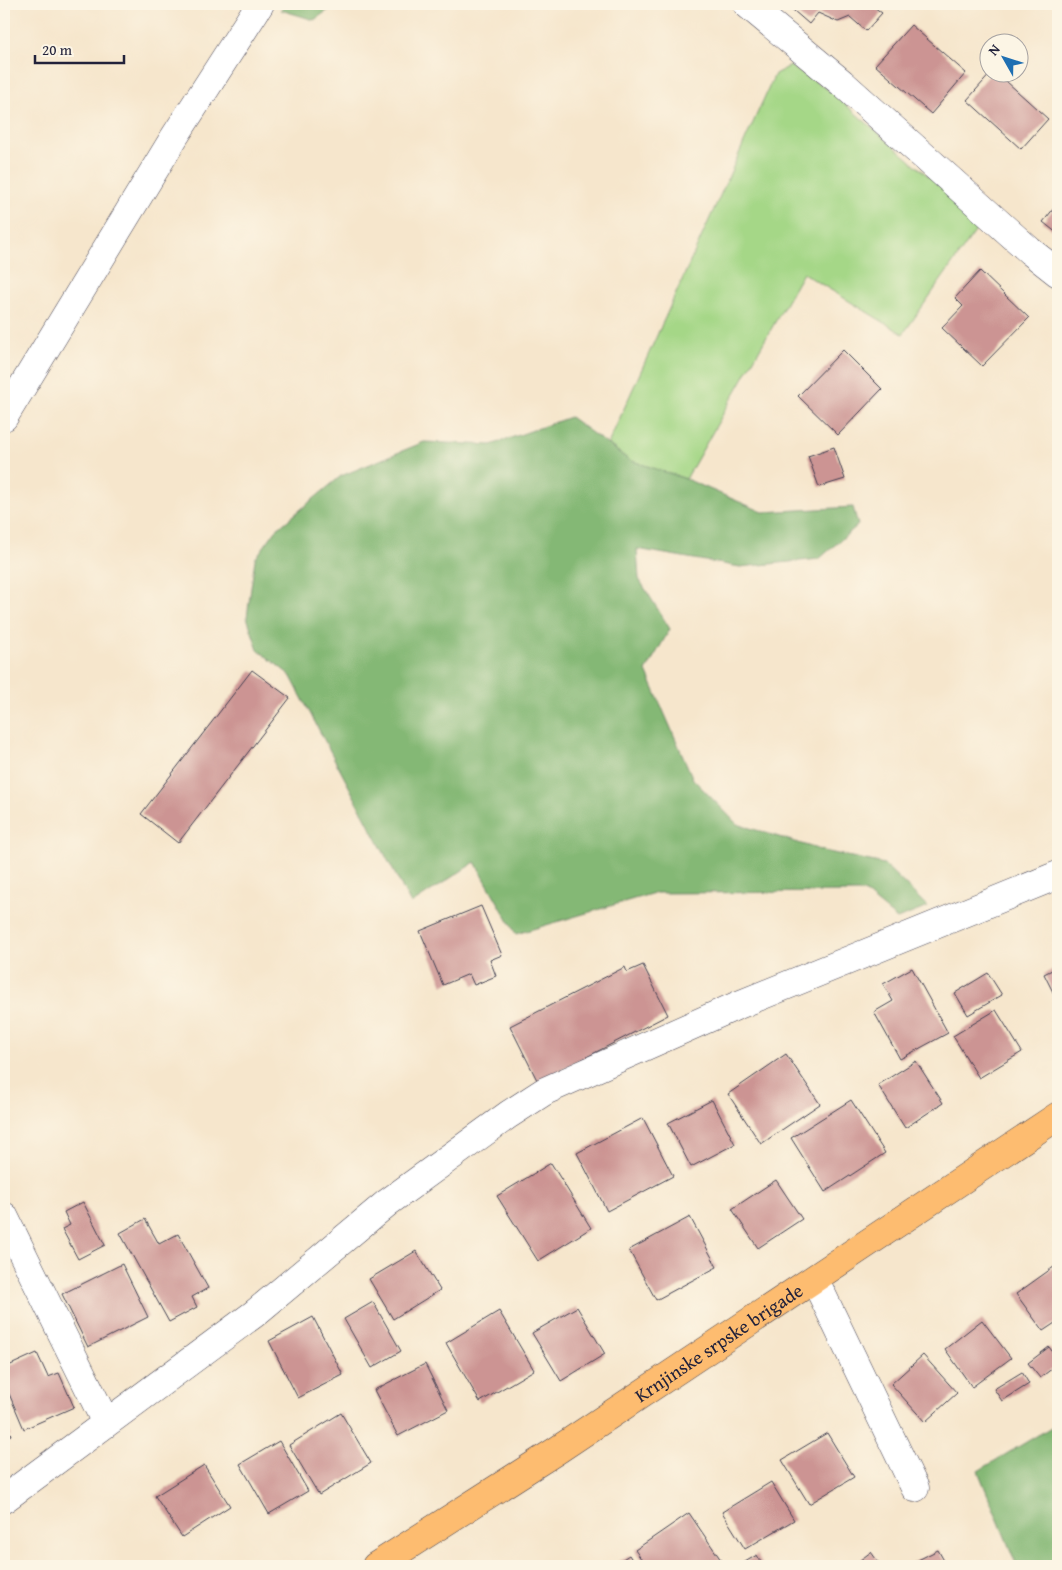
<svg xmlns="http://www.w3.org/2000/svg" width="1062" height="1570" viewBox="0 0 1062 1570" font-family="'Gentium Book Plus',serif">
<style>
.green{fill:#a5d787;stroke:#647c61}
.forest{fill:#84b874;stroke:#536d58}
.building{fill:#cc9493}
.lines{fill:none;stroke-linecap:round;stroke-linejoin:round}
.minor-casing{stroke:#423f51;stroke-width:29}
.major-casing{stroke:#423f51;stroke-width:29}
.minor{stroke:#fff;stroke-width:28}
.major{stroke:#fdbc6f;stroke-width:28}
.labels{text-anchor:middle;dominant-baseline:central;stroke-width:4;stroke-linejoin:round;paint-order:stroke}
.street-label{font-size:19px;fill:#22223b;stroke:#fcf5e5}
</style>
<rect width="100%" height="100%" fill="#fcf5e5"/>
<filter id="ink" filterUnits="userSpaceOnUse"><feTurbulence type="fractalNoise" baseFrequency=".02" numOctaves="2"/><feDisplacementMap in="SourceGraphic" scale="10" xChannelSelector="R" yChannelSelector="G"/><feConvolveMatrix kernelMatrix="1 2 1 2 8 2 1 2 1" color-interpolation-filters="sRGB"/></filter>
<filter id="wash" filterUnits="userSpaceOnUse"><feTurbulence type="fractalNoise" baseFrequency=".0096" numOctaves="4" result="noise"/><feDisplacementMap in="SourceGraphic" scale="20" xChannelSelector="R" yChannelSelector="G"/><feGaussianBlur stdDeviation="1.12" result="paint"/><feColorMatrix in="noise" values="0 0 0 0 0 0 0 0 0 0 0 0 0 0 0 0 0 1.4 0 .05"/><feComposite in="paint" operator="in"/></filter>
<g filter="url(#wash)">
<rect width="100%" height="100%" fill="#f6e6cc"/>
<path class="green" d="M790,66L826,88L982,222L903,334L803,273L686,479L629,460L608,444L775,74Z"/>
<path class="forest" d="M285,4H333L330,9L314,20L281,10Z
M570,417L629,460L686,479L763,512L853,507L858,525L819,559L740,567L637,549L639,579L670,629L646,671L693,779L737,824L824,851L884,864L928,907L897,919L864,892L654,893L516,934L475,862L411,904L290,675L258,650L247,617L255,559L276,530L341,476L424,442L491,445Z
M1058,1423V1566H1017L978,1471Z"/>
<g id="blocks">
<path class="building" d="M786,4H877L874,7L882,13L866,31L850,17L838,22L818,13L809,24Z
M911,25L966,73L931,114L875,65Z
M992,72H996L1048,119L1021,149L967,100Z
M1058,203V234L1043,222Z
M980,271L1029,318L982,366L942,328L963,306L955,298Z
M843,350L882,389L838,435L798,396Z
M834,447L845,479L819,487L808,456Z
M252,670L290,698L178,843L141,814Z
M481,906L502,955L490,960L496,976L474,985L469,974L443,985L420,931Z
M643,965L668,1015L538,1082L510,1026L625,967L627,972Z
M1058,967V1002L1044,974Z
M912,968L948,1033L900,1059L874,1012L893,1001L883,984Z
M988,973L1002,995L968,1015L955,993Z
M996,1010L1022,1052L979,1078L953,1036Z
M786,1054L820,1104L761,1144L728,1094Z
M916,1061L943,1103L905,1128L878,1085Z
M712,1100L735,1144L691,1167L668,1123Z
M851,1100L885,1153L825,1192L791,1138Z
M643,1118L673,1176L607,1211L577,1153Z
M551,1163L591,1228L538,1261L497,1196Z
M776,1180L802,1219L758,1248L732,1209Z
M83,1202L105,1245L78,1259L62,1229L70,1225L64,1212Z
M690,1217L717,1267L656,1300L629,1250Z
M145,1219L159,1244L178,1234L208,1288L192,1297L197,1307L169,1322L120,1233Z
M416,1251L440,1290L393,1319L369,1279Z
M122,1264L148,1317L88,1347L62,1294Z
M1058,1264V1321L1043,1331L1016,1294Z
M373,1302L401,1351L372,1368L344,1319Z
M577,1307L605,1354L561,1381L532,1333Z
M499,1311L534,1370L480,1402L446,1343Z
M313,1317L343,1375L298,1398L269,1341Z
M982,1320L1011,1358L972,1387L945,1349Z
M1049,1347L1058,1359V1364L1040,1378L1028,1363Z
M37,1353L48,1377L59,1373L74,1407L24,1429L4,1382V1368Z
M923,1355L957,1393L925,1422L891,1384Z
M425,1364L448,1410L398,1436L374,1390Z
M1022,1372L1029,1384L1002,1401L994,1389Z
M341,1413L371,1463L319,1495L289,1445Z
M4,1418L11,1435L4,1438Z
M827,1433L854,1477L809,1504L782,1460Z
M279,1441L308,1491L269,1514L240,1464Z
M204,1465L230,1506L182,1537L155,1496Z
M771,1482L794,1520L745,1549L722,1512Z
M689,1513L721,1560L711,1566H646L635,1550Z
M938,1550L947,1566H906Z
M871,1552L881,1566H852Z
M629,1555L636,1566H612Z
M757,1555L763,1566H738Z"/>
</g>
</g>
<g filter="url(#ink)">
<use href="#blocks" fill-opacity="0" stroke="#423f51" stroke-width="1"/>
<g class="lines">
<g class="minor-casing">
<path id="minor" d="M747,4L842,83L1030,251L1058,273
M4,417L175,136L260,4
M4,1216L106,1423
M815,1280L915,1488
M4,1499L254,1314L387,1203L508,1115L545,1091L736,1006L1058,875"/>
</g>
<g class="major-casing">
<g id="major">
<path id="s1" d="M376,1566L556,1451L1058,1116"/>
</g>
</g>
<use href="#minor" class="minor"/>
<use href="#major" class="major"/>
</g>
</g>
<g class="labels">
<g class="street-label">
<text stroke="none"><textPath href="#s1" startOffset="409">Krnjinske srpske brigade</textPath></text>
</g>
</g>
<rect width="1062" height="1570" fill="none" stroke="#fcf5e5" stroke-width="20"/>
<g transform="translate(1004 58) rotate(309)"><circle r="24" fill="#fcf5e5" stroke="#a5a1a1"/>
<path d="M0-4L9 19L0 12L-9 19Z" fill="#1f6fb2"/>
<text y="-8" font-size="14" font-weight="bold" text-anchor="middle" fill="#22223b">N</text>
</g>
<path d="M35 55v8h89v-8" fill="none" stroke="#22223b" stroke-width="2.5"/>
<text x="42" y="55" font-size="15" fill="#22223b" stroke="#fcf5e5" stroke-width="4" paint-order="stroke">20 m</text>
</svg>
